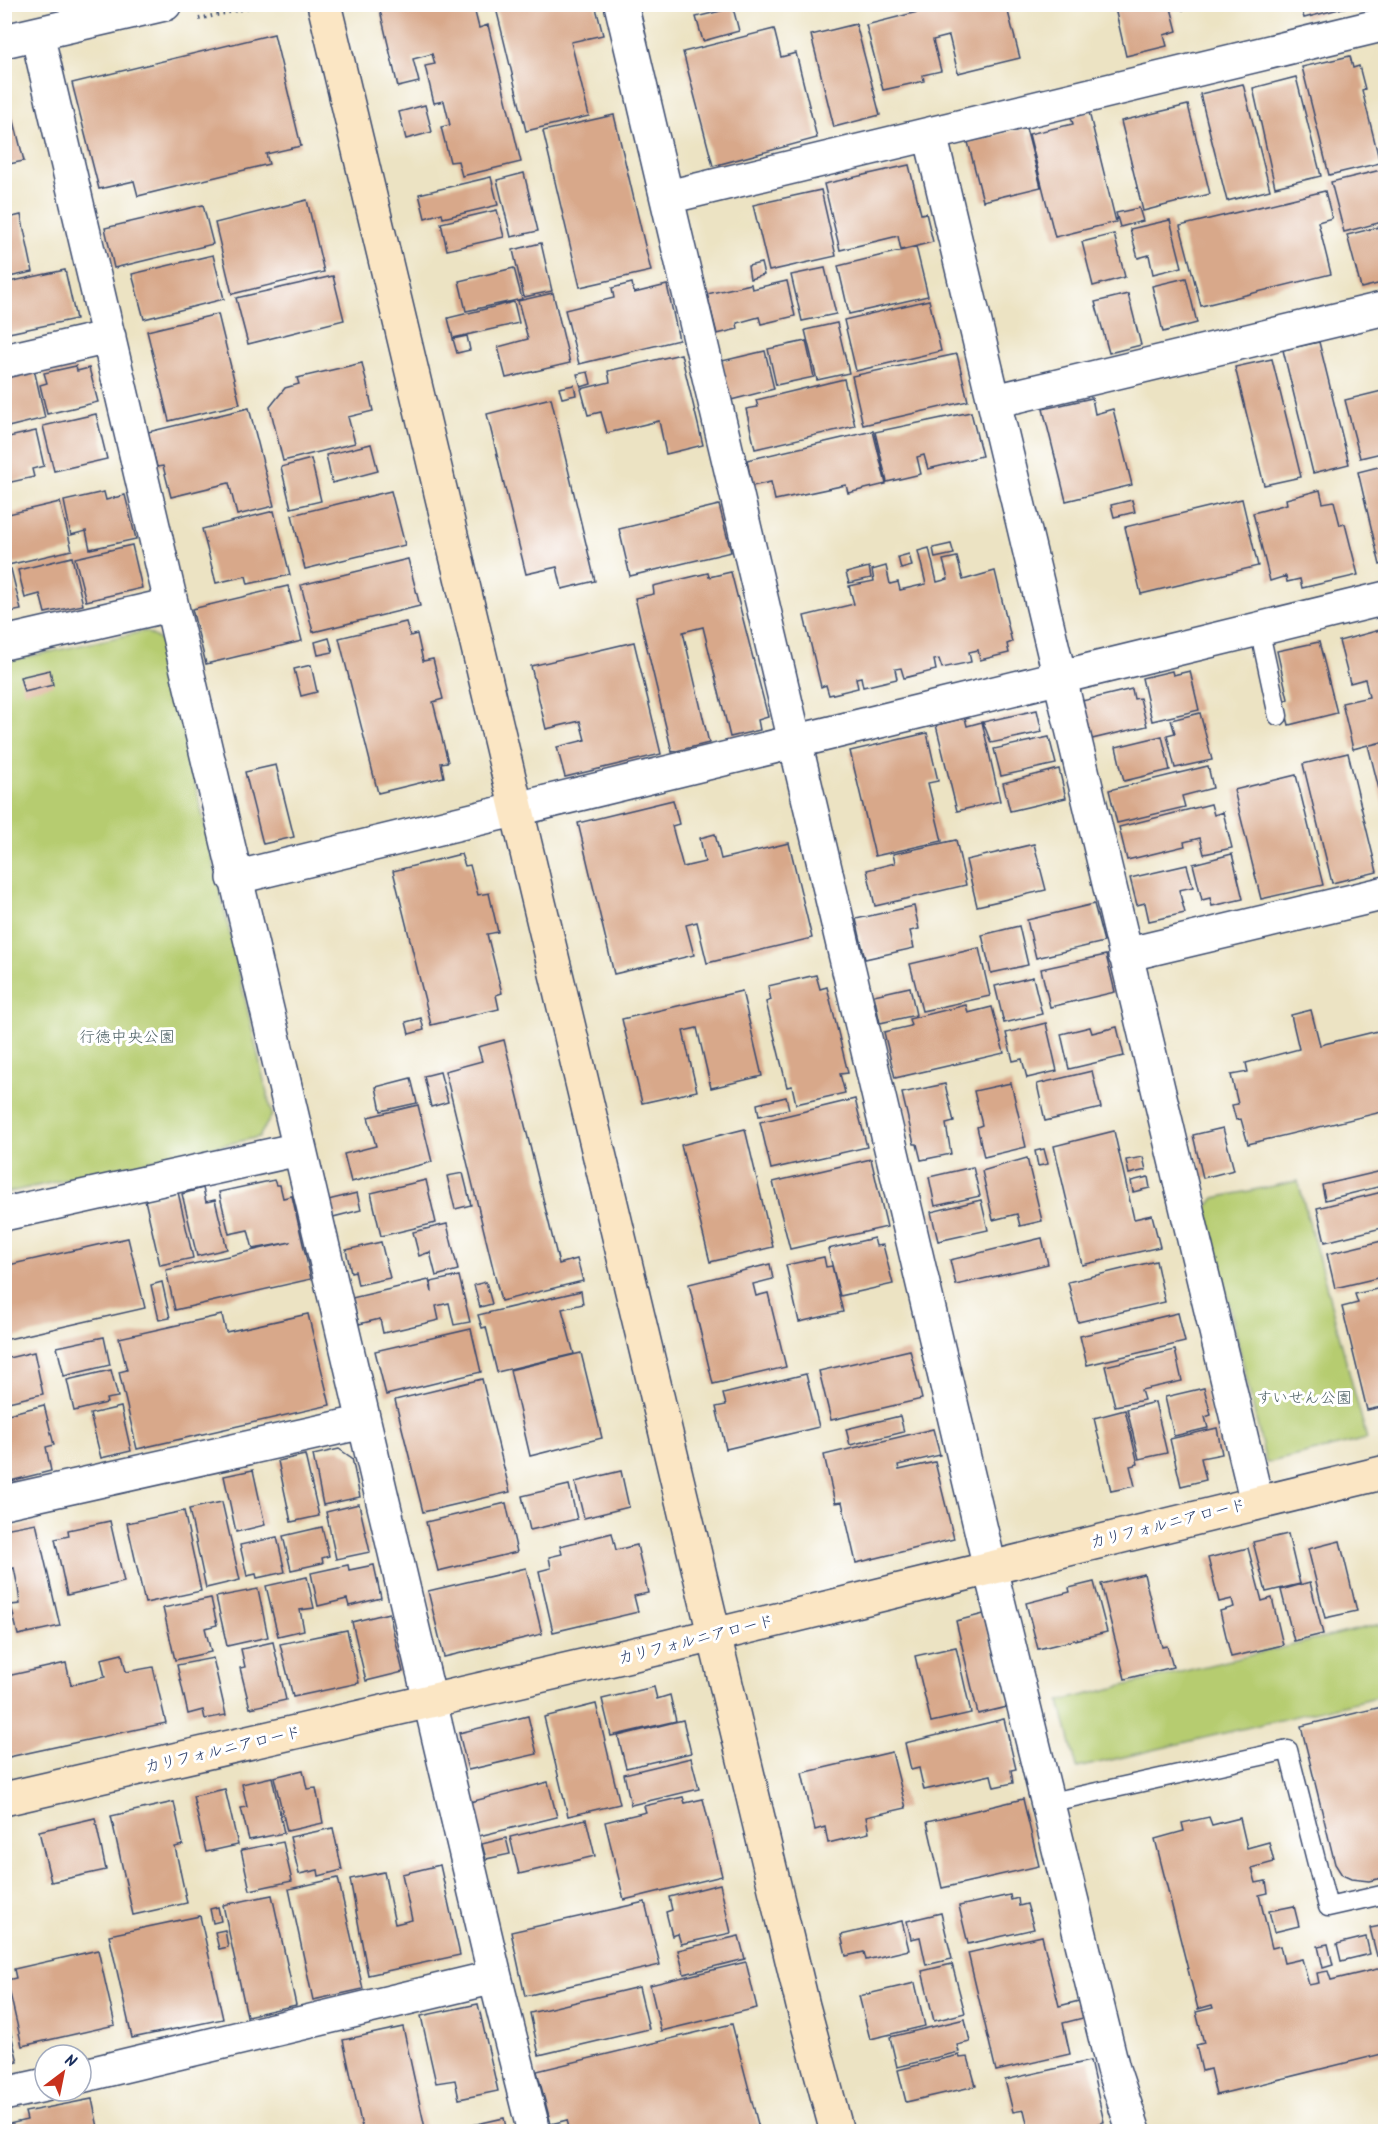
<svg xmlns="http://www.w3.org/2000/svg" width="1390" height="2136" viewBox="0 0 1390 2136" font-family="Kalam,'Klee One',sans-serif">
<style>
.green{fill:#b6cc70;stroke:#687e67;stroke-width:1.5}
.building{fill:#d8a88a}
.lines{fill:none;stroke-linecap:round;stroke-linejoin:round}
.lane-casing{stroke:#3a4a6d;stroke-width:21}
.street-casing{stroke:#3a4a6d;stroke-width:36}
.secondary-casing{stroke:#3a4a6d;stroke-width:36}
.path{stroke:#3a4a6d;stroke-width:4;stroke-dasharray:1.5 4.5;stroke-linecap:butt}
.lane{stroke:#fff;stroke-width:18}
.street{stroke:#fff;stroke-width:33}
.secondary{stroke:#fbe6c4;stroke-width:33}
.rail{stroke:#1b2f5e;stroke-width:4.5;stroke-dasharray:9 4.5;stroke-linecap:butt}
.labels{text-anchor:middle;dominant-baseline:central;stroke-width:6;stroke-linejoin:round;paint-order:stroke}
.park-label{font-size:16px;fill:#4a5e63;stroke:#fff}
.street-label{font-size:16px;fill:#1b2f5e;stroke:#fff}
</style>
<rect width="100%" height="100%" fill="#fff"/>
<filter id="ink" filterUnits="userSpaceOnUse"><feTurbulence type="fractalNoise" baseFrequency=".0167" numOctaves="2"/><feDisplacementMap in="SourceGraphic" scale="12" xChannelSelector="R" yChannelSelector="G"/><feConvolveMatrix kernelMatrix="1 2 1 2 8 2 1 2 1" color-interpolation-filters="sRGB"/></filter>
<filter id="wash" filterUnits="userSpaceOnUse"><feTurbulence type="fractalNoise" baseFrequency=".008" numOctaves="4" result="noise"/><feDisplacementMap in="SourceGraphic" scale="24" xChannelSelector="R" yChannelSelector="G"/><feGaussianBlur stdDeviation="1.35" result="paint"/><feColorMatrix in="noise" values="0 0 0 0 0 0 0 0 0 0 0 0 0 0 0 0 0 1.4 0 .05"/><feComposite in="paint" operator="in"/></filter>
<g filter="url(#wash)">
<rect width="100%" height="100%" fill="#ece3c3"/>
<path class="green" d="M145,631L162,641L272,1115L259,1137L5,1193L4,662Z
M1298,1181L1367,1439L1266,1463L1207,1208L1215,1198Z
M1385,1623V1695L1077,1768L1060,1701Z"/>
<g id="blocks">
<path class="building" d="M387,4H473L479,28L488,25L521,162L462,176L458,161L450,162L441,127L450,125L444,101L434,103L425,66L435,64L432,54L413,59L419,82L398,87L379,6Z
M495,4H595L603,35L571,42L589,116L526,131Z
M949,4H1006L1020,58L958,73L949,36L933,40L941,71L923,75L924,81L883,90L866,25Z
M1114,4H1170L1177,31L1164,35L1167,46L1126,56Z
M1182,4H1201V5L1183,10Z
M1300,4H1346L1347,7L1304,18Z
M733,8L739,31L703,41L696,17Z
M856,24L880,115L834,127L811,35Z
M774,29L781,57L796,53L817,138L713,166L683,52Z
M274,34L301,146L266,154L269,164L138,196L134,181L99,189L72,83Z
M1350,56L1353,68L1359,66L1365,89L1362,90L1380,163L1329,175L1302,67Z
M1296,77L1321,176L1275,187L1253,88Z
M1243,84L1270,190L1227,201L1200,94Z
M7,93L24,161L4,165V94Z
M425,105L432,132L406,139L399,112Z
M1188,105L1210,194L1143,211L1121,121Z
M1089,112L1116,222L1055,237L1029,134L1073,124L1071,117Z
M614,115L651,271L580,287L543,131Z
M1026,128L1041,187L983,201L968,142Z
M909,165L921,214L926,213L933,242L901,250L898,236L840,250L824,184Z
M1381,170L1386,188V221L1344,232L1331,182Z
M524,173L538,231L511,237L497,180Z
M491,177L498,205L443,218L442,213L425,218L419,194Z
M821,190L836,256L769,271L753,205Z
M1325,191L1332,218L1318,222L1331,274L1201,306L1180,226Z
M307,200L324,272L232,294L215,223Z
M203,205L213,244L114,268L105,228Z
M1139,208L1143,221L1120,227L1116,213Z
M497,210L504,237L447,250L441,223Z
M21,215L33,272L4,278V219Z
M1170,220L1182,267L1153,274L1149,255L1138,258L1130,229Z
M1379,227L1386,252V282L1361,288L1347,235Z
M1114,234L1125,277L1093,286L1082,242Z
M541,243L552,291L524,297L513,250Z
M916,247L928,296L849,314L838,266Z
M213,255L224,299L144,319L132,274Z
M761,263L764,275L750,279L748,266Z
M514,268L522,299L466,311L459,281Z
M825,268L836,314L802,321L791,275Z
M65,270L76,319L4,334V283Z
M333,276L344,320L248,344L236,298Z
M1186,278L1197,323L1163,332L1152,286Z
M787,281L795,316L761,324L759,317L737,323L738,329L717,334L707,294L751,284L752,289Z
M632,283L634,293L667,285L679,340L579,364L565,310L614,298L612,288Z
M553,293L570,363L506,378L498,347L528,339L518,301Z
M1128,294L1141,345L1109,353L1095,302Z
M929,300L941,351L856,371L844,320Z
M514,302L519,323L453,338L448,318Z
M218,314L240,404L169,421L147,331Z
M837,323L849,373L817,380L805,330Z
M467,336L470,350L457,353L453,339Z
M806,341L814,377L776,385L768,349Z
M1319,342L1349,464L1313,473L1283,350Z
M765,351L774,389L731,400L722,361Z
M681,354L703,445L666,454L659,421L607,433L601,412L588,415L581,389L610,382L608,371Z
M957,354L968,401L863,425L852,376Z
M1272,359L1301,477L1264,485L1235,367Z
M362,363L373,411L348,417L355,443L283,461L270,407L285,388L299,384L297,378Z
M76,366L77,371L89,368L98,402L47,414L40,385L47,383L44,373Z
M34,369L45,418L4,428V376Z
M588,372L591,384L581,387L577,374Z
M844,379L855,426L755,449L746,409L758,407L756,400Z
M574,385L576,395L562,398L559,388Z
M1386,390V452L1360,458L1345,400Z
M551,398L595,581L562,589L557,567L526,574L487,414Z
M1092,398L1095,414L1113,409L1132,485L1066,501L1043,409Z
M249,408L274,506L237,515L229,483L171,497L163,466L157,467L148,432Z
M971,412L982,456L928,469L924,455L917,457L921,474L887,482L875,432Z
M96,414L107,459L54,471L43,426Z
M36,431L44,466L32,469L34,477L7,483L4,479V438Z
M873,431L886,484L848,493L846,485L775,500L771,482L752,486L747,460Z
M371,444L378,471L332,483L326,455Z
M311,459L321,501L291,508L281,467Z
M1386,465V563L1380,565L1358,472Z
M1320,490L1323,503L1334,501L1340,525L1345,524L1358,575L1302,588L1300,579L1287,582L1286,576L1270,581L1253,513L1287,504L1286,499Z
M391,491L405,545L305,569L292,515Z
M104,492L106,500L125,495L136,539L90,549L86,531L71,535L64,501Z
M1242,499L1258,566L1141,594L1125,527Z
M1132,500L1135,512L1114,517L1111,505Z
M60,502L72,550L8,565L4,551V515Z
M719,505L731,552L630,576L619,529Z
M274,511L290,575L248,584L246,576L216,583L202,529Z
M951,544L954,554L935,558L933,548Z
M132,545L142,588L86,601L75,558Z
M929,548L937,582L948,579L943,560L957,557L963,580L995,571L1012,642L1007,644L1009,653L980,660L978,650L969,652L971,662L942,668L939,659L934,660L936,670L904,678L901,668L895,669L897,679L863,687L861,677L856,678L858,688L829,695L826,685L821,687L804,616L854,604L849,586L874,581L872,570L886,566L890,584L898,582L900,590L926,584L918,551Z
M909,554L912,566L901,569L898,557Z
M72,557L83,605L45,613L40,594L25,598L18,570Z
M408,559L420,606L313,632L301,585Z
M869,567L871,578L849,583L846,573Z
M11,569L21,610L5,613V571Z
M731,572L768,717L758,720L760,730L730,737L703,627L683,632L709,743L672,752L635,598L654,594L653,586L708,573L709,577Z
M288,586L302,641L206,664L192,609Z
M406,622L410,636L417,634L423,661L433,659L443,699L433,702L448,762L441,763L444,777L378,793L339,638Z
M1380,630L1386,654V741L1370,745L1386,742L1385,813L1368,745L1353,749L1342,703L1369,697L1365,679L1350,683L1339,641Z
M329,638L333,652L318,655L315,642Z
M634,642L661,754L565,777L557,747L585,740L580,721L546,729L531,666Z
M1319,642L1337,713L1289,725L1283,701L1288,699L1277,651Z
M311,665L317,692L301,696L294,669Z
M50,670L53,685L24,692L20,677Z
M1172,671L1173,675L1190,671L1199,710L1152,721L1142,678Z
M1132,689L1134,699L1140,698L1147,726L1092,739L1082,701Z
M1037,710L1042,732L991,743L983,722Z
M1200,713L1212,760L1175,768L1167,735L1175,733L1171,720Z
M965,718L967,726L982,722L1000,801L957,811L936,725Z
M927,733L938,781L928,783L942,841L875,856L850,751Z
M1162,736L1170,770L1124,781L1116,747Z
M1049,737L1056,764L1001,776L994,749Z
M1348,753L1377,872L1332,883L1303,764Z
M276,765L294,837L263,844L245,772Z
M1208,766L1213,788L1182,796L1185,807L1117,823L1109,790Z
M1059,769L1066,798L1010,811L1003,783Z
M1296,775L1323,885L1261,899L1234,790Z
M673,800L679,824L672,826L683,867L705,862L700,838L715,834L721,859L789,843L812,938L707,963L697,922L686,925L694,955L614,974L578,823Z
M1211,804L1214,815L1223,812L1232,848L1204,854L1200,838L1184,842L1185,846L1127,860L1119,827Z
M956,840L966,885L875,906L867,870L895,863L893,854Z
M1034,844L1046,890L977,906L966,860Z
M461,854L465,866L470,865L478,895L489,893L498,932L487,934L502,993L496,995L499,1009L431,1025L393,871Z
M1232,854L1243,899L1212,906L1210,898L1202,900L1193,864Z
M1187,865L1193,887L1179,890L1185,913L1149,921L1145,903L1137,905L1130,878Z
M1094,904L1104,942L1036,958L1027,920Z
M914,906L919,929L910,931L914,948L865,959L856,919Z
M1019,926L1028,965L991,973L982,935Z
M979,948L990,996L922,1011L910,964Z
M1106,955L1115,992L1050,1007L1041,969Z
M816,975L820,989L827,987L848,1073L840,1074L845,1093L796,1104L792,1086L787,1087L766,1002L771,1000L768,986Z
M1033,977L1042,1014L1004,1023L995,986Z
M910,987L916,1015L880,1023L874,995Z
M742,991L762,1076L711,1088L697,1028L683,1031L697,1091L642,1103L622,1019Z
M966,1005L968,1013L992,1007L1004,1053L895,1078L884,1032L911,1026L909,1019Z
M1311,1010L1320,1045L1386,1029V1111L1248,1144L1241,1119L1236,1120L1232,1105L1238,1104L1231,1075L1248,1072L1246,1063L1299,1049L1291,1015Z
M421,1018L424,1030L409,1034L406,1022Z
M1046,1023L1057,1071L1027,1078L1022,1059L1013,1061L1006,1033Z
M1090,1027L1092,1033L1117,1027L1124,1056L1069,1069L1061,1034Z
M504,1040L559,1264L577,1259L583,1281L501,1301L445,1071L482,1061L478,1047Z
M1092,1071L1101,1108L1045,1121L1037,1084Z
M440,1072L448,1102L431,1107L424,1076Z
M411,1078L417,1103L381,1111L376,1087Z
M1011,1083L1026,1147L984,1157L977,1127L982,1125L974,1091Z
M945,1084L954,1122L946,1124L951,1154L921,1160L917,1144H914L902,1093Z
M786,1097L789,1109L759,1116L757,1104Z
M855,1099L867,1147L771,1169L760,1122Z
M418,1105L432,1162L351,1182L344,1154L376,1146L368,1117Z
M1223,1128L1234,1170L1203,1178L1193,1135Z
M745,1129L773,1247L710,1262L681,1145Z
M1114,1131L1134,1219L1152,1215L1160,1247L1082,1265L1054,1146Z
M1044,1149L1048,1164L1038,1166L1035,1151Z
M1143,1157L1146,1170L1129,1174L1126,1160Z
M1027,1158L1042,1221L1020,1226L1017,1214L993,1220L982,1171Z
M871,1159L887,1227L790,1249L773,1182Z
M973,1167L980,1196L935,1206L929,1177Z
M1386,1170V1185L1325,1200L1322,1185Z
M463,1173L471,1205L455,1209L447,1176Z
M1148,1177L1150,1188L1133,1192L1131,1181Z
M274,1180L276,1185H280L283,1198L292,1196L311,1279L175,1310L166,1270L291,1242L253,1249L248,1230L229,1234L219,1192Z
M426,1180L436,1223L381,1236L371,1193Z
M203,1188L206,1202L215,1200L227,1249L197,1256L182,1194Z
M1386,1191V1227L1325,1242L1317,1208Z
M178,1192L193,1258L160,1265L145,1200Z
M357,1193L361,1210L333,1217L328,1200Z
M981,1200L988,1230L938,1241L931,1212Z
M447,1224L458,1270L436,1276L430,1252L419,1256L413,1232Z
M128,1238L145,1308L4,1340V1266Z
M874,1238L876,1246L883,1245L893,1284L840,1296L828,1249Z
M1042,1238L1048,1264L956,1285L950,1260Z
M1386,1240V1276L1335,1288L1327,1254Z
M381,1242L390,1278L358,1285L355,1271L351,1272L346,1250Z
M824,1257L826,1267L832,1266L843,1312L799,1322L786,1265Z
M1156,1261L1165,1302L1078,1322L1068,1282Z
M770,1264L773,1279L753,1284L756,1296L768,1293L786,1367L713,1384L689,1284Z
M459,1276L470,1322L454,1325L449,1303L436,1306L439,1320L405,1328L383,1333L380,1319L359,1324L352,1298L429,1280L432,1292L431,1282Z
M162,1282L170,1318L159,1320L151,1285Z
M486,1282L492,1304L480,1307L474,1285Z
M1386,1287V1406L1367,1410L1342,1307L1358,1303L1355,1294Z
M581,1291L583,1304L562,1309L574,1354L497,1372L486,1327L482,1328L478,1315Z
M1178,1313L1185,1342L1087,1365L1080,1336Z
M308,1314L330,1405L137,1449L119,1372L127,1370L119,1338L222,1315L226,1332Z
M471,1329L481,1372L386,1395L375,1351Z
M104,1337L110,1365L64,1376L57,1347Z
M910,1350L922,1399L831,1420L819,1371Z
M1175,1350L1182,1381L1141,1390L1144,1400L1115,1406L1105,1366Z
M34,1352L43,1394L4,1403V1359Z
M581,1353L602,1438L530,1456L510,1370Z
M111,1370L118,1397L106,1399L107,1403L74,1411L67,1380Z
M806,1374L819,1427L726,1449L716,1407L726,1405L723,1394Z
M482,1379L510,1492L423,1512L395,1400Z
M1204,1388L1211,1415L1205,1417L1208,1428L1174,1436L1165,1397Z
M1155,1402L1167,1453L1139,1459L1127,1409Z
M44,1405L54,1445L46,1447L51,1471L10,1481L4,1457V1415Z
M121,1407L131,1451L101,1458L90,1414Z
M1125,1410L1138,1464L1130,1466L1135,1486L1111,1491L1094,1418Z
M900,1416L904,1432L850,1445L846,1429Z
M1217,1428L1222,1454L1201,1458L1206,1480L1181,1486L1170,1439Z
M933,1429L940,1455L898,1465L899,1470L935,1462L954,1539L856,1563L842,1502L835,1503L824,1455Z
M339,1449L352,1458L360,1497L323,1505L313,1455Z
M305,1455L319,1516L291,1522L278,1461Z
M253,1470L265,1525L236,1532L224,1476Z
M621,1471L629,1507L584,1518L575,1482Z
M569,1485L577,1519L530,1530L522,1496Z
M222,1502L240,1580L206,1588L189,1509Z
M506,1503L517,1552L438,1571L426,1522Z
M359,1504L370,1552L336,1559L326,1512Z
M184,1511L201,1591L145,1603L127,1523Z
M110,1521L124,1582L67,1595L55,1539L69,1536L68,1530Z
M36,1523L60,1626L18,1635L11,1605L20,1604L18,1588L14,1568L6,1570L4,1529Z
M322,1527L329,1556L322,1558L323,1563L291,1570L283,1536Z
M612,1533L616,1550L637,1545L648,1593L634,1596L638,1612L553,1632L539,1571L551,1568L549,1557L562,1554L560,1546Z
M1288,1534L1300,1584L1266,1592L1253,1542Z
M277,1537L285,1572L257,1578L256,1574L247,1576L240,1545Z
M1340,1541L1357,1611L1325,1618L1308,1549Z
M1248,1548L1262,1601L1272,1598L1283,1645L1231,1657L1220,1611L1234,1607L1232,1599L1219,1602L1208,1558Z
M348,1565L349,1570L374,1565L381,1598L349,1606L347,1599L318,1606L311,1573Z
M526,1568L542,1634L444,1657L428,1591Z
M1144,1574L1162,1647L1167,1646L1173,1667L1125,1679L1101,1584Z
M307,1577L314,1608L300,1610L304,1630L278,1636L266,1586Z
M1094,1582L1107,1632L1038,1649L1026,1603L1070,1592L1069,1588Z
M1310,1582L1323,1634L1294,1641L1281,1590Z
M258,1589L268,1637L227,1646L216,1597Z
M211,1598L217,1625L205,1628L211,1652L175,1660L163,1608Z
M389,1613L403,1672L366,1681L352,1622Z
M984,1614L1007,1707L978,1714L956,1621Z
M347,1630L359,1683L293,1697L280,1644Z
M273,1642L286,1700L250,1708L240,1668L245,1667L241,1649Z
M956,1647L971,1713L931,1722L915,1656Z
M122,1654L126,1672L153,1667L166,1723L4,1758V1699L12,1698L7,1676L66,1663L71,1685L105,1677L101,1659Z
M213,1658L226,1715L205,1719L203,1710L188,1714L177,1665Z
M654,1687L657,1699L670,1695L676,1721L611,1736L602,1699Z
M596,1704L620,1804L568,1816L544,1717Z
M1386,1706V1877L1369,1881L1351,1879L1342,1875L1335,1864L1301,1726Z
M528,1716L537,1754L468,1770L459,1733Z
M1004,1719L1016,1769L1011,1770L1013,1783L994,1787L991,1775L924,1790L919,1768L911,1770L905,1743Z
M683,1720L691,1753L626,1768L618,1736Z
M892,1752L906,1808L866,1817L869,1833L828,1843L825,1827L815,1830L802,1773Z
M691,1758L699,1789L631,1805L624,1774Z
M303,1770L307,1789L316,1788L323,1823L287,1831L274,1777Z
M272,1777L284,1833L249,1840L241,1808L247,1807L242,1784Z
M548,1782L557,1817L479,1836L470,1802Z
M225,1789L238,1845L206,1852L193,1796Z
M683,1797L685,1803L703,1799L722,1876L624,1900L605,1822L646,1812L644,1806Z
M1023,1799L1039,1866L942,1888L927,1822Z
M174,1802L183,1845L175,1847L187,1903L133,1915L111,1816Z
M1209,1817L1212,1825L1240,1818L1247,1848L1269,1842L1274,1862L1252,1868L1256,1883L1266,1881L1268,1893L1259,1895L1272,1948L1280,1946L1284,1963L1302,1959L1309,1985L1319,1983L1317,1973L1328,1971L1331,1980L1386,1967V2053L1216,2095L1210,2069L1202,2071L1196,2045L1204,2043L1196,2012L1213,2008L1212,2005L1198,2009L1155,1839L1184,1831L1182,1823Z
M95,1818L106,1870L51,1882L39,1831Z
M586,1819L595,1856L519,1874L510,1837Z
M333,1828L342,1870L319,1876L318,1870L299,1874L290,1837Z
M506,1838L510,1854L486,1859L482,1844Z
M283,1842L292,1881L250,1890L241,1850Z
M440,1865L460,1955L368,1975L350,1879L384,1872L395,1924L412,1920L402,1874Z
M338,1878L363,1989L313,2000L289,1889Z
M720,1884L731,1933L681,1944L678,1934L672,1936L666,1912L672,1910L669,1897Z
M272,1895L296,2005L247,2016L223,1905Z
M1010,1895L1011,1900L1018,1898L1019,1906L1027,1904L1034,1929L968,1944L959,1906Z
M645,1902L660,1965L525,1996L511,1932Z
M1294,1906L1299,1926L1274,1932L1269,1911Z
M218,1907L221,1921L213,1923L210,1909Z
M941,1913L952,1959L926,1965L920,1937L911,1939L907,1921Z
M200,1916L223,2019L132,2038L109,1935Z
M902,1921L909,1950L866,1960L864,1952L846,1956L841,1935Z
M1386,1925V1954L1377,1956L1370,1928Z
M225,1930L228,1947L219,1949L215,1932Z
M739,1936L745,1959L684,1974L678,1950Z
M1042,1936L1059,2006L1079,2001L1083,2018L1063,2023L1070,2054L996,2071L968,1953Z
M1366,1937L1370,1954L1341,1961L1337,1944Z
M1328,1944L1333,1965L1323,1968L1318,1946Z
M98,1950L115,2025L22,2046L7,1980L16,1978L14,1969Z
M746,1962L757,2008L661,2031L650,1985Z
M952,1964L965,2013L934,2021L922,1971Z
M915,1983L925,2026L870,2039L859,1996Z
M639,1987L649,2029L539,2055L530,2013Z
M478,2004L498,2091L459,2099L455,2080L436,2083L421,2016Z
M4,2006L18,2062L4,2065Z
M965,2019L970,2042L957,2045L959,2052L897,2067L890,2037Z
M732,2024L760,2132H570L567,2120L551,2124L537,2071Z
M403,2027L425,2128L408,2132H363L343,2040Z
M959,2055L960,2058L968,2057L976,2086L906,2102L898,2070Z
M1090,2061L1104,2122L1065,2132H1060L1059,2125L1029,2132L1024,2110L1013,2112L1005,2080Z
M92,2099L99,2132H4V2125L27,2120L25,2112Z
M504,2118L507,2132H447L446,2131Z"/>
</g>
</g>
<g filter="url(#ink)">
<use href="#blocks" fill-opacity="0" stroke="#3a4a6d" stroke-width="1.5"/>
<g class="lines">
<g class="lane-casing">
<path id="lane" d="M1259,628L1278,716
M1047,1803L1288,1750L1328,1907L1386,1894"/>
</g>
<g class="street-casing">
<path id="street" d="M621,4L990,1568L1113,2069L1134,2132
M37,34L495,1977L534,2132
M4,41L165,4
M930,134L1257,1503
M668,197L1386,24
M4,361L109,337
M995,401L1386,308
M4,643L170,605
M234,878L1386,598
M1125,955L1386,893
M4,1214L299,1149
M4,1502L364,1422
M81,2076L495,1977
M4,2094L45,2085"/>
</g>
<g class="secondary-casing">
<path id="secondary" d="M324,4L803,2006L837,2132
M4,1799L665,1647L1386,1472"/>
</g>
<path class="path" d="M199,19L264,4"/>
<use href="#lane" class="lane"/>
<use href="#street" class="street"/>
<use href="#secondary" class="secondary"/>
<path class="rail" d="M4,7L15,4"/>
</g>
</g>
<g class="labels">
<g class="park-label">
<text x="127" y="1037">行徳中央公園</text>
<text x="1304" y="1398">すいせん公園</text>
</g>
<g class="street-label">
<text transform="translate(1168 1524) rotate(-14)">カリフォルニアロード</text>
<text transform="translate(696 1640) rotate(-14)">カリフォルニアロード</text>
<text transform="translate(223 1750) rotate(-13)">カリフォルニアロード</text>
</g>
</g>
<rect width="1390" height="2136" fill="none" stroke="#fff" stroke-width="24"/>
<g transform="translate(63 2073) rotate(32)"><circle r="28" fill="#ffffff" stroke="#a4acbf" stroke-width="1.5"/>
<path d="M0-4.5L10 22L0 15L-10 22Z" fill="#c8321e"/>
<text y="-9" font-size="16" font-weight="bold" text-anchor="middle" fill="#1b2f5e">N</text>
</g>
</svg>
